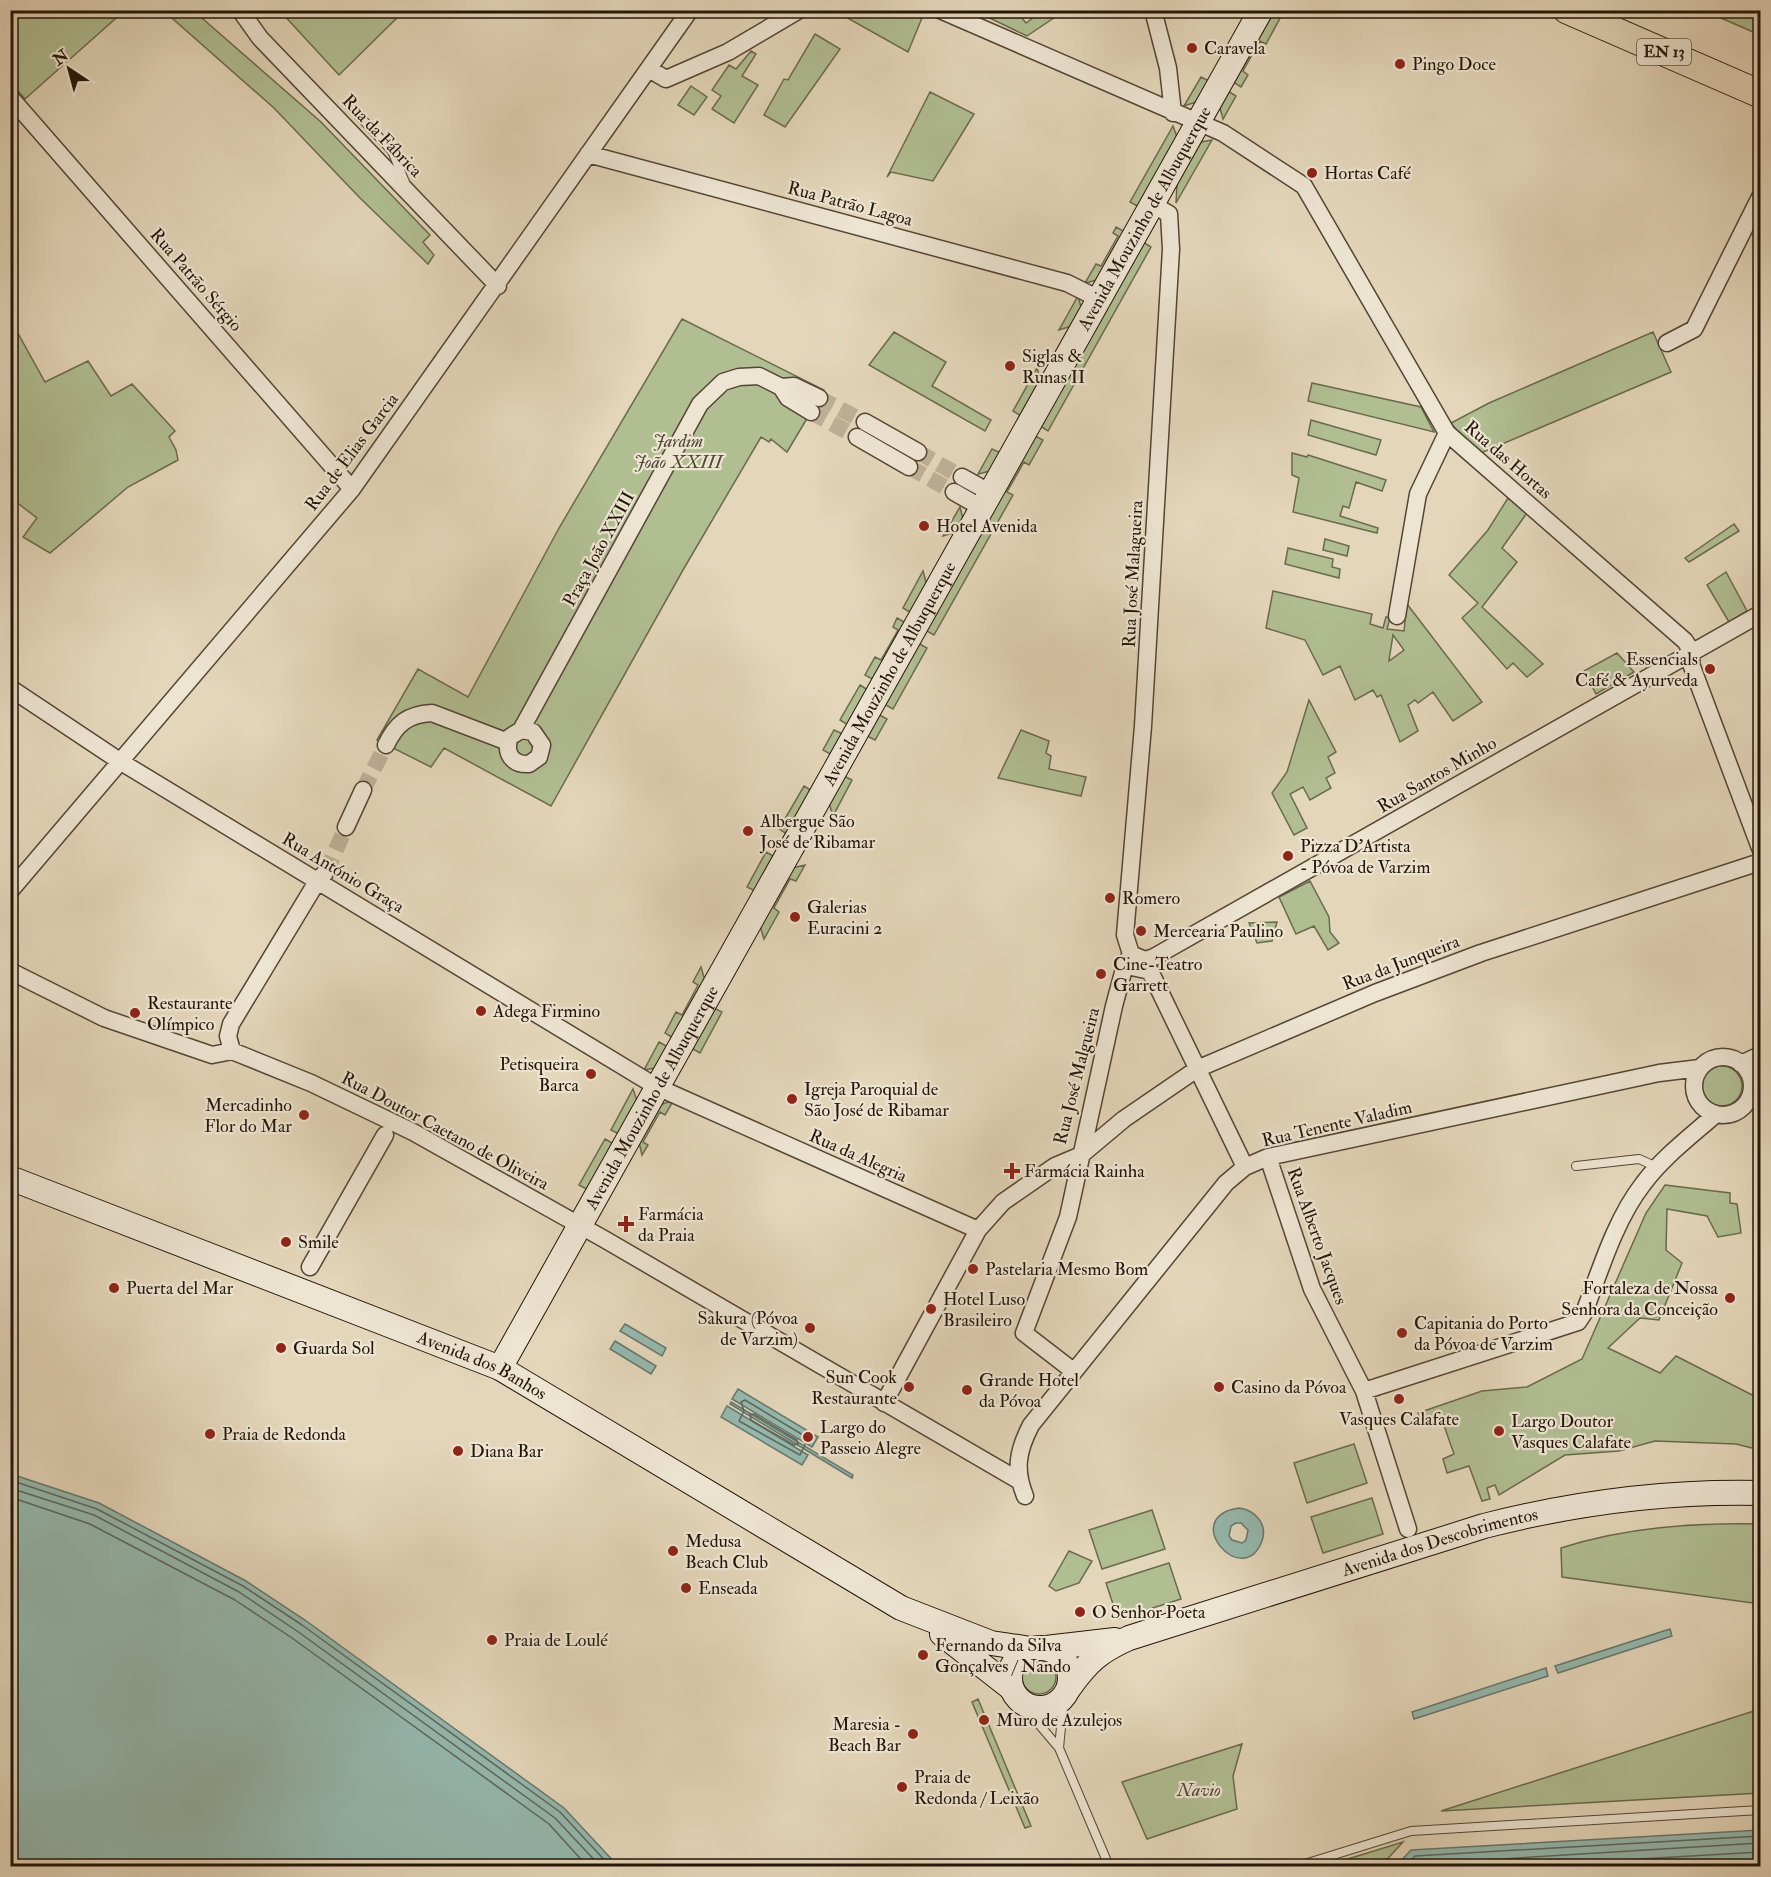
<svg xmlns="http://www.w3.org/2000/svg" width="1771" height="1877" viewBox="0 0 1771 1877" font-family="'IM FELL Double Pica',serif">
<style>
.green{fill:#b0be92;stroke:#6a6a4d;stroke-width:1.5;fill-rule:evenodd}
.water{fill:#95b9af;stroke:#67776c;stroke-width:1.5;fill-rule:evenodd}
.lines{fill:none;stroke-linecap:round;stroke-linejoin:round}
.shore{stroke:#5c675c;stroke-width:1.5}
.street-tunnel{stroke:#bdaf96;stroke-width:16;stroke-dasharray:16 8;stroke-linecap:butt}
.lane-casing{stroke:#534534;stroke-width:10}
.street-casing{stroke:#534534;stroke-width:19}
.secondary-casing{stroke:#231508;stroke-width:26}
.primary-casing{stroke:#231508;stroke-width:29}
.lane{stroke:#ede4d2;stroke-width:8}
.street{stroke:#ede4d2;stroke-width:16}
.secondary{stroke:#ede4d2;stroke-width:24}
.primary{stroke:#e4d6ba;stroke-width:27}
.poi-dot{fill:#8f2418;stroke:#ede4d2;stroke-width:2}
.labels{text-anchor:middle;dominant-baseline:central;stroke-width:4.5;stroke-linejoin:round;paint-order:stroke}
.shield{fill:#ede4d2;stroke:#605345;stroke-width:1.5}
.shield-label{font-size:16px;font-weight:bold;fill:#231508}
.poi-label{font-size:18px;fill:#231508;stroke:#ede4d2;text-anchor:start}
.street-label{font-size:18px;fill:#231508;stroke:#ede4d2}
.park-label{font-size:18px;font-style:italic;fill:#4d4831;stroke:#ede4d2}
</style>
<rect width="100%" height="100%" fill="#e4d6ba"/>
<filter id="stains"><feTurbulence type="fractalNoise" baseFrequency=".00333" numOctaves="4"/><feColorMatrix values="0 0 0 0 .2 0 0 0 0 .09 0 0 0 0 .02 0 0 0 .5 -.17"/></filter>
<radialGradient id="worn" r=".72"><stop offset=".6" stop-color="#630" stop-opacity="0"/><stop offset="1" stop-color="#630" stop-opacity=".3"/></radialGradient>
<path class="green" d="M10,11L11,10L124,11L25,99L11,83Z
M164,11H210L203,19L321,122L430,235L423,242L434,255L428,264L359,197L274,108Z
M280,11V10L404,11L339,75Z
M918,11L924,13L908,52L835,11Z
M975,11H1016L1026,23L1042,11H1064L1027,36Z
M1273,11H1284L1266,44L1260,41L1243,71L1248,75L1241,87L1233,82Z
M1705,11H1760V35Z
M815,34L840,49L785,127L764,115L784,79L788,80Z
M751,51L756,54L742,76L758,85L734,123L712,109L721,96L712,90L729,65L736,69Z
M1201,77L1209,81L1196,102L1184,106Z
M691,86L707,97L694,115L678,105Z
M1228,91L1236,96L1223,119L1220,108Z
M930,92L974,114L933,181L891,172L887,177Z
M1173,126L1177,137L1139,207L1130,202Z
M1212,140L1176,203L1177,184L1201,142Z
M1116,227L1125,232L1097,280L1085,283L1096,264L1101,266L1118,236L1113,233Z
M1143,242L1151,247L1048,431L1040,426Z
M1078,296L1081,307L1072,326L1059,330Z
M10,319L45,382L88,361L111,396L132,384L175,431L169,437L176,450L178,460L128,487L50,553L23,537L37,518L11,498Z
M682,319L824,390L787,452L771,439L769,442L761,437L683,570L551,806L444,748L431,767L377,740L418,669L468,697L559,528Z
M894,332L946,362L932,386L991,420L985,431L869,365Z
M1653,332L1671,372L1481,453L1463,438L1451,423L1489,403Z
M1037,368L1041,381L1021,416L1013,411Z
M1312,383L1421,407L1434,432L1308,401Z
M1311,420L1381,440L1376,455L1308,435Z
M1035,436L1043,440L1029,465L1024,462L1007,492L1013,495L934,635L925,630Z
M992,449L1001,453L990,471L978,474Z
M1292,453L1307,457L1308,455L1386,480L1382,491L1356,482L1349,508L1343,506L1340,516L1378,528L1377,533L1293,512L1299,478L1292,475Z
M1508,498L1527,513L1502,548L1517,562L1482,607L1543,664L1527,677L1513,663L1507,669L1462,618L1478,603L1449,575L1488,530Z
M960,507L963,519L956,532L943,536Z
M1734,524L1739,531L1689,562L1685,558Z
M1325,539L1349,546L1347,556L1323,550Z
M1288,548L1333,559L1332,567L1340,569L1339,578L1285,564Z
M923,571L927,585L911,613L903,608Z
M1726,572L1747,611L1729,622L1707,585Z
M1273,591L1372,614L1370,624L1383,628L1386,617L1390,618L1387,629L1404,631L1407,604L1482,702L1453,721L1433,692L1418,703L1415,700L1408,705L1418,731L1400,742L1381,695L1377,697L1373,690L1355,700L1340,666L1323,675L1305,640L1266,628ZM1393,635L1404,650L1389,661V660Z
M897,618L906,623L874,680L865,675L875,657L881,660L898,630L893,627Z
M918,643L927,648L893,709L884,704Z
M1617,653L1634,672L1596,694L1584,671Z
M860,685L868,690L848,725L840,720Z
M1309,700L1336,752L1328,757L1335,773L1326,778L1331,788L1310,800L1303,787L1290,794L1307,828L1294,835L1272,793L1287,772Z
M878,714L887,719L875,740L867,736Z
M834,730L843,734L832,755L823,750Z
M1021,730L1049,741L1046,753L1051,756L1049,769L1086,777L1081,796L998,778Z
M844,776L852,780L833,816L829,803Z
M804,786L812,791L787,834L779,829Z
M766,852L775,857L755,891L747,887Z
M805,865L796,881L790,879L774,908L779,912L764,939L760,926L792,868Z
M1310,881L1329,917L1330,932L1339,943L1328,950L1314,926L1296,934L1279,897Z
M1277,922L1272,941L1257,943L1249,923Z
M701,967L705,981L673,1038L665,1033L676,1012L682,1015L698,985L693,982Z
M714,1008L722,1012L700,1053L691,1048Z
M659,1042L668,1047L655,1068L644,1070Z
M1702 1086a20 20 0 1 1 40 0a20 20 0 1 1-40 0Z
M633,1089L637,1101L619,1134L611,1130Z
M668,1102L672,1103L665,1115L660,1112L643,1142L648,1145L642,1155L639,1142L660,1105Z
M605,1139L614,1144L588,1190L579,1185Z
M1665,1185L1730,1193V1203L1737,1204L1741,1233L1718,1237L1707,1216L1667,1209L1666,1250L1682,1263L1659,1320L1640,1318L1608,1348L1660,1373L1676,1356L1760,1399V1450L1736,1444L1655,1441L1619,1451L1565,1455L1499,1495L1495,1485L1487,1488L1490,1499L1482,1501L1469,1466L1447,1473L1443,1459L1454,1454L1441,1417L1422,1423L1418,1413L1482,1391L1527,1387L1582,1359L1646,1213Z
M1354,1444L1367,1483L1307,1503L1294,1463Z
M1372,1498L1383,1534L1323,1553L1311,1517Z
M1152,1510L1165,1549L1102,1569L1089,1530Z
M1760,1524V1604L1562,1577L1561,1548C1626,1527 1693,1523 1760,1524Z
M1069,1551L1092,1561L1079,1583L1056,1591L1049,1586Z
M1169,1563L1181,1599L1118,1619L1106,1583Z
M1022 1677a17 17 0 1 1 34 0a17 17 0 1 1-34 0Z
M978,1699L1031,1826L1025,1828L972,1702Z
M1760,1709V1793L1441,1811Z
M1242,1744L1233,1776L1237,1809L1147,1839L1122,1782Z
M1403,1842L1381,1866H1325Z"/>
<path class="water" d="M625,1324L666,1348L662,1356L620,1331Z
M615,1341L656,1366L651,1374L610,1349Z
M738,1389L818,1437L812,1447L732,1399Z
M731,1402L853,1475L852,1478L730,1404Z
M727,1406L808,1455L802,1465L721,1417Z
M11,1474L99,1503L246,1581L305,1620L564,1808L618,1866H11Z
M1239,1508C1255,1510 1268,1524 1262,1541C1243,1591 1178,1517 1239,1508ZM1236,1523H1241L1248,1530L1246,1540L1242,1543L1232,1540L1229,1536L1231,1526Z
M1670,1629L1672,1636L1558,1673L1555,1666Z
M1546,1668L1548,1676L1414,1719L1412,1712Z
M1760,1830V1866H1396L1411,1850Z"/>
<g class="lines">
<path class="shore" d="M745,1400L808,1438L800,1455L739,1421L744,1411L741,1402Z
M754,1414L797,1440L798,1444L794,1445L751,1420L750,1415Z
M10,1480L97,1509L243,1586L302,1625L560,1812L610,1866
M10,1488L94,1515L239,1592L297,1631L555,1818L600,1866
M10,1497L90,1524L235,1600L292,1638L549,1824L587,1866
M1405,1866L1415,1856L1760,1836
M1415,1866L1419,1864L1760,1843
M1521,1866L1760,1852"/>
<path class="street-tunnel" d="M819,398L865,422
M811,412L857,437
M918,452L962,477
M909,467L954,492
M363,790L386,745
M326,872L346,827"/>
<g class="lane-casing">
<path id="lane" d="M348,104L392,151L405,182
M1576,1166L1639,1159L1657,1167
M1015,1696L1059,1748L1109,1866
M1059,1748L1064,1696
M1298,1866L1411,1831L1760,1810"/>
</g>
<g class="street-casing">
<path id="street" d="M240,10L260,38L498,286
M940,10L1223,133L1304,186L1447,433L1685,641L1692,652L1691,664L1760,848
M1153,10L1168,68L1173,113
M649,69L666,79L728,52L799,10
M10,97L352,489
M588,154L1067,283L1099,299
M1667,343L1694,329L1760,197
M781,387L788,398L811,412
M865,422L918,452
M857,437L909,467
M962,477L991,493
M954,492L982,508
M1397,616L1418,494L1447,433
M10,688L121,762L657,1087L978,1230
M521,730L533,732L542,745L539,757L529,764C512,765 504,753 510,737L521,730L700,404L723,382L739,377L759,376L781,387L794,386L819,398
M386,745C396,724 408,714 432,713L508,742
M346,827L363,790
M10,891L352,489L690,10
M1131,954L1125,935L1143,726L1171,249L1169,214L1152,204
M1131,954L1145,960L1154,957L1760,614
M1127,966L1150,971L1245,1167
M10,971L104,1018L212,1055L232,1051
M232,1051L311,1083L413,1132L604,1239L1018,1480
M232,1051L228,1036L231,1024L318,880L325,873
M1694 1086a29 29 0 1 1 58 0a29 29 0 1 1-58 0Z
M1741,1064L1760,1055
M1268,1157L1312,1289L1364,1391L1408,1529
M310,1267L385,1135
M1072,1370L1024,1333L1068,1217L1114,1006L1125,965L1131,954
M1364,1391L1578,1322L1584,1313C1600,1271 1615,1220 1643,1184C1663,1157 1691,1136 1716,1114
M884,1403L978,1230L1003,1202L1055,1166L1081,1155L1124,1119L1197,1069L1375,993L1481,953L1760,862
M1025,1496C1014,1469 1018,1450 1031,1425L1226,1183L1245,1167L1268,1157L1659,1073L1700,1068"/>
</g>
<g class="secondary-casing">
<g id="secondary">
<path id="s1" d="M10,1178L500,1368L901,1608L991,1643L1031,1649"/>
<path id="s2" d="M500,1368L1261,10"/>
<path d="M942,1634L1010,1687"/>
<circle cx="1040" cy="1678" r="30"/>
<path d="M1046,1648L1115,1640"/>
<path id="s3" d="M1069,1688C1088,1661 1100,1651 1129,1638L1484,1526C1574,1503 1668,1491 1760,1493"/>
</g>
</g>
<g class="primary-casing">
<path id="primary" d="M1567,10L1760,94"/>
</g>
<use href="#lane" class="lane"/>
<use href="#street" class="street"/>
<use href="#secondary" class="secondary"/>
<use href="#primary" class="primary"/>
</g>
<g class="poi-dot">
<circle cx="1192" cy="48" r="6"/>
<circle cx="1400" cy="64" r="6"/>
<circle cx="1312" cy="173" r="6"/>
<circle cx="1010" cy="366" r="6"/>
<circle cx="924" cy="526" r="6"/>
<circle cx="1710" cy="669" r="6"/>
<circle cx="748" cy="831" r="6"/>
<circle cx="1288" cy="856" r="6"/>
<circle cx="1110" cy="898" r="6"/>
<circle cx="795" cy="917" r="6"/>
<circle cx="1141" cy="931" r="6"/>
<circle cx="1101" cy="974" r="6"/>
<circle cx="481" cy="1011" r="6"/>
<circle cx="135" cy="1013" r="6"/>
<circle cx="591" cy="1074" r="6"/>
<circle cx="792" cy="1099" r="6"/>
<circle cx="304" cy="1115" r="6"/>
<path d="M1009 1162h6v6h6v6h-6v6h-6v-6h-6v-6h6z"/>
<path d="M623 1215h6v6h6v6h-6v6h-6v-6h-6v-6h6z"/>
<circle cx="286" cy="1242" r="6"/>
<circle cx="973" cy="1269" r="6"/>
<circle cx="114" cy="1288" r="6"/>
<circle cx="1730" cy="1298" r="6"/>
<circle cx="931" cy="1309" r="6"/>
<circle cx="810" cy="1328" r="6"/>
<circle cx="1402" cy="1333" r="6"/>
<circle cx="281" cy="1348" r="6"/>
<circle cx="909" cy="1387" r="6"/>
<circle cx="1219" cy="1387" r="6"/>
<circle cx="967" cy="1390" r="6"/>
<circle cx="1399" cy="1399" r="6"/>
<circle cx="1499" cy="1431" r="6"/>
<circle cx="210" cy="1434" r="6"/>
<circle cx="808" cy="1437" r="6"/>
<circle cx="458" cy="1451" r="6"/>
<circle cx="673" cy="1551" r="6"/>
<circle cx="686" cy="1588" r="6"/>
<circle cx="1080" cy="1612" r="6"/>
<circle cx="492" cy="1640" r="6"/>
<circle cx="923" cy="1655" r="6"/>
<circle cx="984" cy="1720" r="6"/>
<circle cx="913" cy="1734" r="6"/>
<circle cx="902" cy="1787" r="6"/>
</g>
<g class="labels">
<rect class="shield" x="1637" y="39" width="54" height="26" rx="4.5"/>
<g class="shield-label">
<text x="1664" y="52">EN 13</text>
</g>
<g class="poi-label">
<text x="1204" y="48">Caravela</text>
<text x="1412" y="64">Pingo Doce</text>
<text x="1324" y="173">Hortas Café</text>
<text x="1022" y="356">Siglas &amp;<tspan x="1022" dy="21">Runas II</tspan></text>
<text x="936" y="526">Hotel Avenida</text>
<text x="1698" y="659" text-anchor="end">Essencials<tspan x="1698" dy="21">Café &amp; Ayurveda</tspan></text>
<text x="760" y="821">Albergue São<tspan x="760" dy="21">José de Ribamar</tspan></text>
<text x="1300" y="846">Pizza D'Artista<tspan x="1300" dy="21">- Póvoa de Varzim</tspan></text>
<text x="1122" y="898">Romero</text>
<text x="807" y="907">Galerias<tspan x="807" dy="21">Euracini 2</tspan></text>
<text x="1153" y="931">Mercearia Paulino</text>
<text x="1113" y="964">Cine-Teatro<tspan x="1113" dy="21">Garrett</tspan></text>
<text x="147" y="1003">Restaurante<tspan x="147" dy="21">Olímpico</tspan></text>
<text x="493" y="1011">Adega Firmino</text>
<text x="579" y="1064" text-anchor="end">Petisqueira<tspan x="579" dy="21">Barca</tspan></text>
<text x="804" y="1089">Igreja Paroquial de<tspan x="804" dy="21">São José de Ribamar</tspan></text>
<text x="292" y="1105" text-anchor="end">Mercadinho<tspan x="292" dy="21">Flor do Mar</tspan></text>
<text x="1024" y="1171">Farmácia Rainha</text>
<text x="638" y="1214">Farmácia<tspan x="638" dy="21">da Praia</tspan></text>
<text x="298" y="1242">Smile</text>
<text x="985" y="1269">Pastelaria Mesmo Bom</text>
<text x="126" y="1288">Puerta del Mar</text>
<text x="1718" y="1288" text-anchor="end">Fortaleza de Nossa<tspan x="1718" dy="21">Senhora da Conceição</tspan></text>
<text x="943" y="1299">Hotel Luso<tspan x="943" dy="21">Brasileiro</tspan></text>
<text x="798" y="1318" text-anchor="end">Sakura (Póvoa<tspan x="798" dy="21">de Varzim)</tspan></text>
<text x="1414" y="1323">Capitania do Porto<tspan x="1414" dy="21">da Póvoa de Varzim</tspan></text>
<text x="293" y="1348">Guarda Sol</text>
<text x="897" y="1377" text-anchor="end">Sun Cook<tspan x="897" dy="21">Restaurante</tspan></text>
<text x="979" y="1380">Grande Hotel<tspan x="979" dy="21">da Póvoa</tspan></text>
<text x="1231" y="1387">Casino da Póvoa</text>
<text x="1399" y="1419" text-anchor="middle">Vasques Calafate</text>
<text x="1511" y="1421">Largo Doutor<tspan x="1511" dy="21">Vasques Calafate</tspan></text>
<text x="820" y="1427">Largo do<tspan x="820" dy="21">Passeio Alegre</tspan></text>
<text x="222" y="1434">Praia de Redonda</text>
<text x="470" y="1451">Diana Bar</text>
<text x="685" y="1541">Medusa<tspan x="685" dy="21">Beach Club</tspan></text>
<text x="698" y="1588">Enseada</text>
<text x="1092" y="1612">O Senhor Poeta</text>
<text x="504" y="1640">Praia de Loulé</text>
<text x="935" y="1645">Fernando da Silva<tspan x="935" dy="21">Gonçalves / Nando</tspan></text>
<text x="996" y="1720">Muro de Azulejos</text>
<text x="901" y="1724" text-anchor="end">Maresia -<tspan x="901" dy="21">Beach Bar</tspan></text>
<text x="914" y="1777">Praia de<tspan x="914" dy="21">Redonda / Leixão</tspan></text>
</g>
<g class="street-label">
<text transform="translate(382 136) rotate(46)">Rua da Fábrica</text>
<text transform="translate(850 204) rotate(15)">Rua Patrão Lagoa</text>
<text stroke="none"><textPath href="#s2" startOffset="1318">Avenida Mouzinho de Albuquerque</textPath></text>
<text transform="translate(196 280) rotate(49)">Rua Patrão Sérgio</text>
<text transform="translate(352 452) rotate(-53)">Rua de Elias Garcia</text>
<text transform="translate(1508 460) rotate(41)">Rua das Hortas</text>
<text transform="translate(599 549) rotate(-61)">Praça João XXIII</text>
<text transform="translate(1133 574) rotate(-87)">Rua José Malagueira</text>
<text stroke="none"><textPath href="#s2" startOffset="796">Avenida Mouzinho de Albuquerque</textPath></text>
<text transform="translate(1437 775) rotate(-30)">Rua Santos Minho</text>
<text transform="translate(343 873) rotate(31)">Rua António Graça</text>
<text transform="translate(1401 963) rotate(-21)">Rua da Junqueira</text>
<text transform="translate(1077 1076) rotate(-76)">Rua José Malgueira</text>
<text stroke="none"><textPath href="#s2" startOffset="310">Avenida Mouzinho de Albuquerque</textPath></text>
<text transform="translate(1337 1124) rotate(-13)">Rua Tenente Valadim</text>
<text transform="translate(445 1131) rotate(28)">Rua Doutor Caetano de Oliveira</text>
<text transform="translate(858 1156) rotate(24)">Rua da Alegria</text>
<text transform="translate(1317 1236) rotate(70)">Rua Alberto Jacques</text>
<text stroke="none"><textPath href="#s1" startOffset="508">Avenida dos Banhos</textPath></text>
<text stroke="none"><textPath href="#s3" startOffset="405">Avenida dos Descobrimentos</textPath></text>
</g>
<g class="park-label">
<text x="678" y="441">Jardim<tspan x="678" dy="21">João XXIII</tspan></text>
<text x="1199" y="1790">Navio</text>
</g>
</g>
<rect width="1771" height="1877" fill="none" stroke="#e4d6ba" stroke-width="36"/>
<rect x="12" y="12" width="1747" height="1853" fill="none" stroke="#231508" stroke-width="3"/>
<rect x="18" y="18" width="1735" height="1841" fill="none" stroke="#231508" stroke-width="1.5"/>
<g transform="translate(69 69) rotate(324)" stroke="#ede4d2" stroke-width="4.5" paint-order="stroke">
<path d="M0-4.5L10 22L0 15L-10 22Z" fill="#231508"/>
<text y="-9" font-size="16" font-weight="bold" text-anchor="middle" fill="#231508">N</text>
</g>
<rect width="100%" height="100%" filter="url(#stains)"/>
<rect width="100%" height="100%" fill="url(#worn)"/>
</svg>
